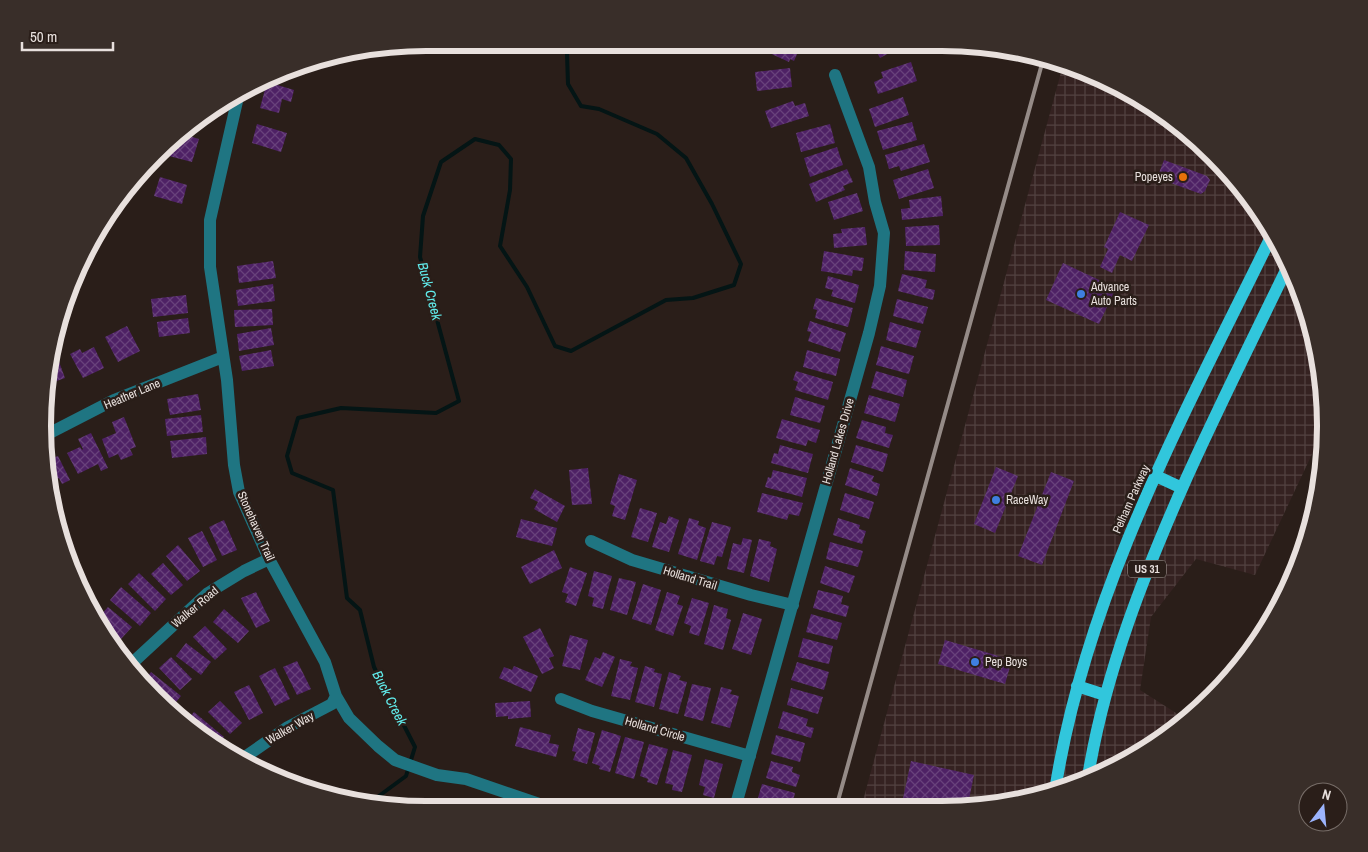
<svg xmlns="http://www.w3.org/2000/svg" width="1368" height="852" viewBox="0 0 1368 852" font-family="'Archivo Narrow',sans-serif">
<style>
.industrial{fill:url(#industrial-grid)}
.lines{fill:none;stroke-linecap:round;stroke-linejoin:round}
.stream{stroke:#041515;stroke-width:4}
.building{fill:url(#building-cross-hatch)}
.minor{stroke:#1f7582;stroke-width:12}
.major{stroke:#31c6dc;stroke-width:12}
.rail{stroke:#958b87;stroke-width:4}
.food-dot{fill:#e8710a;stroke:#2a1e19;stroke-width:2}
.shop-dot{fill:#3f7fe0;stroke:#2a1e19;stroke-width:2}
.labels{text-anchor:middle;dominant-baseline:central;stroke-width:5;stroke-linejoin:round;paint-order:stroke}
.shield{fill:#2a1e19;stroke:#afa6a2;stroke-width:1}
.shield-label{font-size:11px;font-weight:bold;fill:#e8e0dd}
.poi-label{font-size:12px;fill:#e8e0dd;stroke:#2a1e19;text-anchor:start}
.street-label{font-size:12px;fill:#e8e0dd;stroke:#2a1e19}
.water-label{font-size:14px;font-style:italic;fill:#61ecec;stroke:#2a1e19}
.rim{fill:none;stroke:#e8e0dd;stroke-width:6}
</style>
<defs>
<pattern id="industrial-grid" width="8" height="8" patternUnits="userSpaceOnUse" patternTransform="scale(1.25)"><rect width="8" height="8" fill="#352221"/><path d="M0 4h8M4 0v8" fill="none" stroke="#524241"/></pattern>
<pattern id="building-cross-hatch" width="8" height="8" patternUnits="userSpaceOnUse" patternTransform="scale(1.25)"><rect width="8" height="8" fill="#4e2165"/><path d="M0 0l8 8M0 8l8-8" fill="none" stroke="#68417b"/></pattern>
</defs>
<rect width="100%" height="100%" fill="#2a1e19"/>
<path class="industrial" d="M1063,65L1088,72L1175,122L1230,173L1274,234L1305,302L1322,376L1324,454L1314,450L1255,575L1196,559L1151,617L1140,690L1187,720L1133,758L1042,796L967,809L861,808Z"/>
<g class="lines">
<path class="stream" d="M368,804L406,776L415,747L374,667L360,610L347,598L333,490L292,473L287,456L298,418L341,408L436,413L459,401L420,257L423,216L441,162L475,139L499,145L511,159L510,190L500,246L527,287L555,346L571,351L666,300L693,298L734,285L741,264L712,204L686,158L657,134L599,109L581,106L568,84L567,54L571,43"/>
</g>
<path class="building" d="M768,44L794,45L797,46L795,51L798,52L794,61L790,59L789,62L765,51Z
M873,45H904L880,58Z
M911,62L917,81L878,94L874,82L883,78L881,72Z
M790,68L792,87L757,91L755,72Z
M267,82L294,90L291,102L282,99L279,113L260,108Z
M903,97L909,115L875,127L869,109Z
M793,101L795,106L805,103L809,116L771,128L765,111Z
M912,122L917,140L883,150L877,131Z
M257,124L287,133L281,152L252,143Z
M830,124L835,143L801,152L796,133Z
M182,134L199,139L192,162L165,155L167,149L174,141L179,142Z
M924,144L930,162L901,171L899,166L889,169L885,155Z
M837,147L843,165L810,177L804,158Z
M1164,160L1207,176L1210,180L1205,191L1201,194L1157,178Z
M847,169L853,182L843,186L845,190L816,202L809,184Z
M928,169L934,188L899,199L893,180Z
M160,177L187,185L182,204L154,196Z
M857,193L863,211L834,220L828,202Z
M941,196L943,216L902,220L901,209L910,208L909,200Z
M1120,212L1149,225L1132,261L1120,255L1112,273L1100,267L1108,249L1104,247Z
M939,225L940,245L906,246L905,227Z
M865,227L867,245L834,248L833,234L842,233L841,229Z
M824,251L864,258L862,271L853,270L852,276L821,271Z
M905,251L936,254L935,272L904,270Z
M273,261L276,278L239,283L237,266Z
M1063,263L1116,288L1099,324L1046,300Z
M902,274L927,280L925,288L935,290L933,300L898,291Z
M828,276L859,285L855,303L831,296L833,290L825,288Z
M273,284L275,301L238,306L236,290Z
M186,295L188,313L153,317L151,299Z
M816,298L853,308L848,327L815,318L817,310L813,309Z
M897,299L928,307L923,324L893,316Z
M272,309L273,325L235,327L234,310Z
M188,318L190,333L159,337L157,322Z
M810,321L846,333L840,352L808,341L811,332L807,331Z
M890,322L921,331L916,348L886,340Z
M127,326L140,351L118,362L105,337Z
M271,328L274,345L239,351L237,334Z
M881,346L914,356L909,374L876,365Z
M94,347L104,368L83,378L70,354L80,349L82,353Z
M271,350L274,366L242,371L239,356Z
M807,350L840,359L836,376L803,367Z
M58,359L65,378L51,383L55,395L47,398L53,360Z
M796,371L833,382L828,400L795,390L798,382L793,380Z
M876,371L907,380L903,397L871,388Z
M198,394L201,410L170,415L167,399Z
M869,395L900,404L895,422L864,413Z
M795,397L825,406L820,423L790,415Z
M201,415L203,432L167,436L165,419Z
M124,417L136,447L130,449L133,455L121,460L118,454L109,458L102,439L116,433L112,422Z
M782,419L820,430L816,443L808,440L806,446L776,438Z
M862,420L886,427L885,433L893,435L889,448L856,438Z
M91,433L108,468L101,471L98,464L78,474L67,453L80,447L82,450L83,449L78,439Z
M206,437L207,454L172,458L170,441Z
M780,445L813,454L808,473L771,463L774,453L778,454Z
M856,445L888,454L883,472L851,462Z
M58,456L70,480L62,484L59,478L52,481L48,460Z
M996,467L1018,476L995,533L974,524Z
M588,468L592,504L572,505L569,470Z
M850,468L874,476L872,481L880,484L877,496L845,485Z
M773,470L807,478L802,497L765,487L768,477L771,478Z
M1051,472L1074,481L1042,565L1018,556Z
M619,474L637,480L625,520L612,516L615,506L610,504Z
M535,489L565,506L557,522L534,509L538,502L530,498Z
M762,493L803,503L799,516L789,514L787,520L757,512Z
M845,493L874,502L869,519L840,510Z
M640,508L657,513L648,542L631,537Z
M669,516L679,520L669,552L652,547L660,522L666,524Z
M689,518L699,521L698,525L706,528L697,560L678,554Z
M838,518L860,525L859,529L866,531L862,544L833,535Z
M521,519L557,528L552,546L516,537Z
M224,520L237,550L222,556L209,527Z
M712,522L731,527L722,557L717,556L714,565L700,561Z
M202,531L217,560L203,567L188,538Z
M743,538L752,540L744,573L727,569L733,543L741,545Z
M759,539L771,542L770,546L777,549L769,582L750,576Z
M830,542L863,551L858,567L826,559Z
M178,545L200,571L187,581L166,556Z
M554,550L562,568L530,584L521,567Z
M163,563L183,585L171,595L151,574Z
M825,566L855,576L849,593L820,583Z
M570,567L587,573L576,606L565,602L568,594L562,592Z
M594,571L612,576L603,609L592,606L594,598L588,596Z
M139,573L166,599L155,611L128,584Z
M619,578L636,582L627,615L610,610Z
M643,584L661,590L651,625L632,619Z
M121,587L151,613L140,626L110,600Z
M818,590L843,596L841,604L849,606L846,617L813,608Z
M256,592L270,621L256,628L241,598Z
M667,592L680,596L677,604L683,606L673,636L655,630Z
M692,598L709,603L699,636L689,633L691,626L684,623Z
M714,605L728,609L726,618L731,620L723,650L704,644Z
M108,607L132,627L121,639L102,623L99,617Z
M224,609L249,631L238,643L213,622Z
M743,613L762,619L751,655L732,649Z
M811,614L842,623L837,640L806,632Z
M205,626L227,649L215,660L193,637Z
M540,628L554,656L549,658L554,668L542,674L523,637Z
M570,635L588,640L580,670L562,666Z
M803,638L833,646L829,664L798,657Z
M945,640L1012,660L1005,684L938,664Z
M186,643L211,662L201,675L176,656Z
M603,652L615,657L602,687L585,680L595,657L600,659Z
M171,657L192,679L180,690L159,668Z
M620,659L632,662L630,666L638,668L630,700L611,696Z
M297,661L311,689L297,695L283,667Z
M797,662L829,672L824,690L791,680Z
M514,666L538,676L531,692L499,678L504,667L512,670Z
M645,666L655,669L654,672L662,674L654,707L635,702Z
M275,668L290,699L275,706L259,676Z
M151,672L181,696L171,708L144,681Z
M669,672L681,676L679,680L687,682L678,714L659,709Z
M692,684L711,688L703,721L684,716Z
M249,685L263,713L249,720L234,692Z
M721,687L732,690L730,694L739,696L730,728L711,723Z
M791,688L823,697L818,714L787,705Z
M220,701L242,723L230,734L208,712Z
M530,701L531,717L508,719V716L496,717L495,703Z
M783,711L808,719L806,726L814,728L811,738L778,728Z
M194,712L224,737L217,745L193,730L188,726L191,722L188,719Z
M520,727L551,735L549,743L559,745L556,757L515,746Z
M578,728L595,733L587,764L573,760L576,752L572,751Z
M602,730L621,736L610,772L599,769L600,766L592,763Z
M776,735L805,743L800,762L771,754Z
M625,737L644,742L634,779L615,773Z
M649,744L668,749L657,785L647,782L648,779L640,776Z
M673,750L692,755L682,792L672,790L673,785L665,783Z
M705,759L723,764L714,798L703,795L705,787L699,785Z
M771,761L793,767L792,772L800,775L796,787L766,778Z
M911,761L974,775L967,809L901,808Z
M762,784L795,793L792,805L783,802L781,808L757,801Z"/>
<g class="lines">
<path class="minor" d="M238,97L210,220V267L227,380L234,465L239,492L269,559L325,662L336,696L349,718L378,746L395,760L437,775L466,779L548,807
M44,436L114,400L223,357
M591,541L632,560L751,595L793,605
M129,666L208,593L244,571L269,559
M561,699L592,711L750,756
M242,759L288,727L332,704L336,696
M735,808L869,333L880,286L884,233L875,202L869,167L835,75"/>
<path class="major" d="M1156,476L1182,488
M1077,686L1105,695
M1088,777C1105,672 1144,574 1187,477C1219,406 1254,336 1288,266
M1055,791C1086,591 1185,413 1273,233"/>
<path class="rail" d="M836,808L1043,60"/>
</g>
<circle class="food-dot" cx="1183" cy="177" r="5"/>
<g class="shop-dot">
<circle cx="1081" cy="294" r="5"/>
<circle cx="996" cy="500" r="5"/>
<circle cx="975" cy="662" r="5"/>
</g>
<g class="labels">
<rect class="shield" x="1128" y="560.5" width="38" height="17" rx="4"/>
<g class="shield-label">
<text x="1147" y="569">US 31</text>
</g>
<g class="poi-label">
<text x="1173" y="177" text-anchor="end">Popeyes</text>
<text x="1091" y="287">Advance<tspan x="1091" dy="14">Auto Parts</tspan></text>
<text x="1006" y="500">RaceWay</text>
<text x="985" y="662">Pep Boys</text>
</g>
<g class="street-label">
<text transform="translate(132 394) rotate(-23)">Heather Lane</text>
<text transform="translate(838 441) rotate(-74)">Holland Lakes Drive</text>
<text transform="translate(1131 499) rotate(-66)">Pelham Parkway</text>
<text transform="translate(256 526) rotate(66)">Stonehaven Trail</text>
<text transform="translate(690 578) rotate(17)">Holland Trail</text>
<text transform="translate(195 607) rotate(-40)">Walker Road</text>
<text transform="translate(290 728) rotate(-30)">Walker Way</text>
<text transform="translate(655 729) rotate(16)">Holland Circle</text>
</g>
<g class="water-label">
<text transform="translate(430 291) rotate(75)">Buck Creek</text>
<text transform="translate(390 698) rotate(63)">Buck Creek</text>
</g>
</g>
<path d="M0 0H1368V852H0ZM426 51H942A375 375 0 0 1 1317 426V426A375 375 0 0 1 942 801H426A375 375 0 0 1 51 426V426A375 375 0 0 1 426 51Z" fill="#392e29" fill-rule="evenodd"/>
<path class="rim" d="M426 51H942A375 375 0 0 1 1317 426V426A375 375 0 0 1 942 801H426A375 375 0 0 1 51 426V426A375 375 0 0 1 426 51Z"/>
<g transform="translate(1323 807) rotate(16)"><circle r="24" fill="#2a1e19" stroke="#766c67"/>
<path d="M0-4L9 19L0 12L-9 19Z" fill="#9cb4fd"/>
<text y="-8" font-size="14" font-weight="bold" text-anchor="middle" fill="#e8e0dd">N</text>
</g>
<path d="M22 42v8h91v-8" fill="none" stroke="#e8e0dd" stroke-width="2.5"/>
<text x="30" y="42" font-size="15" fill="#e8e0dd" stroke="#2a1e19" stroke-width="4" paint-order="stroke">50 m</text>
</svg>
